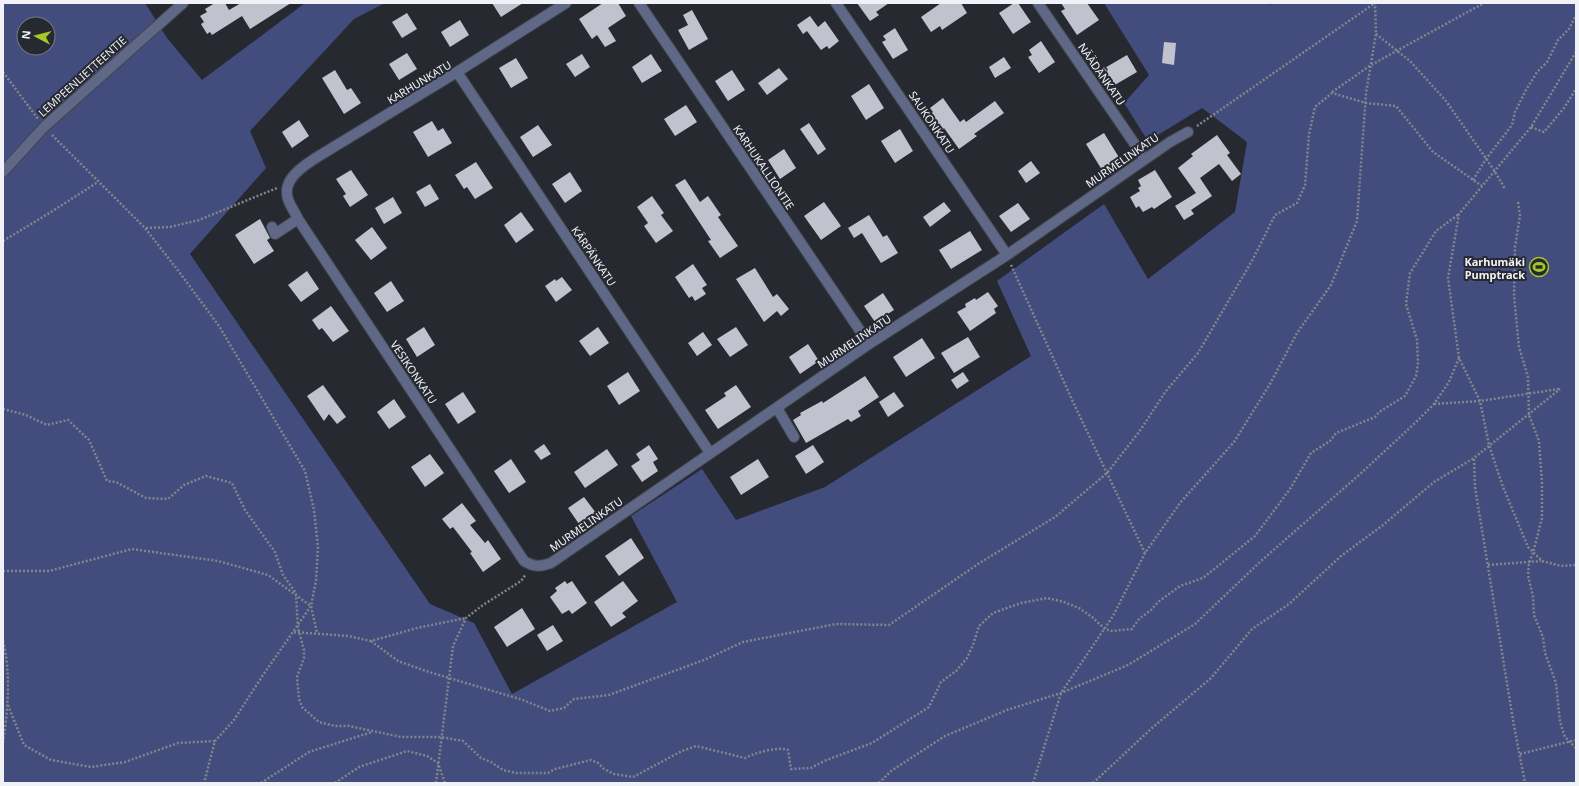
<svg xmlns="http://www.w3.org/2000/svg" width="1579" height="786" viewBox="0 0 1579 786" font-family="'Noto Sans',sans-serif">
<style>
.green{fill:#424d7d;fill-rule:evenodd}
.building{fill:#c0c3cd}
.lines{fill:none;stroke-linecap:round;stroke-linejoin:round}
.minor-casing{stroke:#43454d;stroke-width:12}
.path{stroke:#84858c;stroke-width:2.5;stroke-dasharray:2 2;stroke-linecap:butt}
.minor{stroke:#606887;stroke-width:10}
.labels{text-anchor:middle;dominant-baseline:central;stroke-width:4;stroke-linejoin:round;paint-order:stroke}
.street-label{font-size:11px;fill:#f1f2f7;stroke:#272931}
.poi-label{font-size:11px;font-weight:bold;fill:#f1f2f7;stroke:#272931;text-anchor:end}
</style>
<rect width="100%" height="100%" fill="#272931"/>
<path class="green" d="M3,3H145L167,38L202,80L305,3H385L354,19L250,131L266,168L190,254L430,604L474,623L512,694L677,602L631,516L702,469L736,520L825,487L1031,356L997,281L1104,204L1148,279L1235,212L1247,142L1202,108L1148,141L1124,103L1149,75L1104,3H1269L1270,5L1274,3H1576V783H3ZM24,24H48V48H24Z"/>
<path class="building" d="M215,3H225L229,10L241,3H291L250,29L242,16L212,35L210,32L207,34L201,24L204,22L200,16L207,12L205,9Z
M492,3H523L501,17Z
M603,3H618L626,16L608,28L616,41L605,47L597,35L592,39L579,19Z
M857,3H889L876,12L879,15L870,21Z
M941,3H961L967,13L942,30L940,26L931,32L921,17Z
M1014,3H1018L1031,22L1013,34L999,13Z
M1061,3H1087L1099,20L1077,35L1061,11L1065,9Z
M692,10L708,39L689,50L678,30L688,25L683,15Z
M407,13L417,29L402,38L392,22Z
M810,16L818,27L825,21L839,41L829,49L827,46L821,50L807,31L803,34L797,25Z
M460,20L469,35L450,47L441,32Z
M895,28L908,50L893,59L882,42L886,40L883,36Z
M1041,41L1055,62L1039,73L1028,57L1032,55L1029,50Z
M1164,42L1176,43L1174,65L1162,63Z
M407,53L417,69L399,80L389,64Z
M582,54L590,67L575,77L566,64Z
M651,54L662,71L642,83L632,67Z
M1127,55L1137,72L1113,86L1103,69Z
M1004,57L1011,68L995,78L989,67Z
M516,58L528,78L511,88L499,68Z
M779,68L788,79L767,95L758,83Z
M335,70L347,90L351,88L361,103L344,114L322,78Z
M732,70L745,90L728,101L715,81Z
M869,84L884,108L866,120L851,96Z
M943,98L960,122L964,119L966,122L995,101L1004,113L974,134L977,136L959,149L944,128L942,130L930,114L933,112L930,108Z
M686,105L697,122L675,136L664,119Z
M299,120L309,136L292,148L282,132Z
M432,121L438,131L443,128L452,143L428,157L413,132Z
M809,123L826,149L818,155L800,129Z
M538,125L552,145L533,157L520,137Z
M900,129L913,151L895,163L881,141Z
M1104,133L1120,159L1102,170L1086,144Z
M1217,135L1230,153L1227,155L1241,174L1232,181L1219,164L1200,178L1212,196L1191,210L1194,214L1184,220L1175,206L1196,193L1178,168L1193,156L1191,154Z
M784,149L796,168L780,179L768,160Z
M1031,161L1040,173L1026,183L1018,171Z
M476,162L493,188L475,199L467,187L464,189L455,175Z
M351,170L368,195L350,207L343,196L346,194L336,179Z
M1155,170L1172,197L1154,209L1152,207L1143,212L1139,206L1136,208L1130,197L1140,191L1138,188L1141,186L1138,180Z
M570,172L582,191L565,203L552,184Z
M685,179L700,202L708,196L721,215L718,217L738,246L720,258L708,241L711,240L675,185Z
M430,184L439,199L425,207L416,192Z
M652,196L664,213L661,215L673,231L656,243L644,226L648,223L637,207Z
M393,197L402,213L384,224L375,208Z
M824,202L841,226L821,240L804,216Z
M944,202L951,211L930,227L923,217Z
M1018,203L1030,219L1011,232L999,216Z
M521,212L534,230L516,243L504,225Z
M869,215L883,237L887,235L898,253L881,263L862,233L854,238L848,228Z
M260,219L270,238L267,240L274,251L254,264L235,235Z
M372,227L387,248L371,260L355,240Z
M970,231L982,250L951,269L939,250Z
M693,264L707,285L702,288L706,294L695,301L692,296L689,298L675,277Z
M755,268L773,297L777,294L789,309L781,316L777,311L764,322L736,279Z
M307,271L319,289L301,302L288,285Z
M562,277L572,290L556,302L545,286L555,279L556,281Z
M391,281L404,301L387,312L374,293Z
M988,292L998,306L994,309L996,313L970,331L957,312L966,307L965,304L975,298L976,300Z
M883,293L894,310L875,322L864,306Z
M331,306L349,331L333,342L322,328L319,330L312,320Z
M424,327L435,345L417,357L406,339Z
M598,327L609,343L590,356L579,341Z
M736,327L748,345L730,357L717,339Z
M703,332L712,345L697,356L688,343Z
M968,337L980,357L954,373L941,353Z
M922,338L935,358L906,377L893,357Z
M808,344L819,361L800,374L789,357Z
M628,372L640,391L619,405L607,386Z
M963,372L969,381L957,389L951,380Z
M865,376L879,397L858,411L861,416L851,422L848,419L806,443L793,420L801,415L800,413L822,401L823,403Z
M323,385L346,417L337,424L329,414L324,421L307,396Z
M736,385L751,407L718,429L705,410L726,396L724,393Z
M463,392L476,412L458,424L445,404Z
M894,392L904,406L888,417L879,402Z
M394,399L406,417L389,429L377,412Z
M544,444L551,454L541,460L534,451Z
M649,445L658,459L653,462L658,471L642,482L631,466L640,460L636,454Z
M813,445L824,462L806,474L795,456Z
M607,449L618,465L585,488L574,472Z
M430,454L444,473L425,487L411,467Z
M511,459L526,482L509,493L494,471Z
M758,459L769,477L741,495L730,477Z
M584,497L596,513L579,524L568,508Z
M462,503L476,521L470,525L485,543L488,540L501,559L483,572L470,553L472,552L453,527L450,529L442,519Z
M631,538L644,558L619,576L605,556Z
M565,581L567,584L572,581L587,603L572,614L569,610L562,614L550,597L557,591L555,588Z
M623,581L638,601L622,613L626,617L611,627L594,602Z
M522,608L535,629L507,647L494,627Z
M553,625L563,641L547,651L537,635Z"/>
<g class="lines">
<g class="minor-casing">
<path id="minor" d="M566,3L457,72L314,159C301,168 282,180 288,199C290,206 295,212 298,219L524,561C534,567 540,567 551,563L869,344L1007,255L1170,142L1188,132
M639,3L869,344
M836,3L1007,255
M1038,3L1145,159
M457,72L710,453
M3,172L44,127L183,3
M272,227L275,234L298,219
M777,408L794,437"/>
</g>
<path class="path" d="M1376,34L1410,61L1446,101L1494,170L1505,189
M1576,52L1531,127L1459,214L1448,278L1459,358L1480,401L1489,445L1503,487L1528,547L1542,561L1561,566L1576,565
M3,72L38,119
M1332,92L1371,65L1484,3
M1197,126L1375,3
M1531,127L1544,132L1564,108L1576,89
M52,135L145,228L180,273L219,326L305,471L314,510L318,547L316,581L311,606L263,675L234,720L215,741L204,783
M1473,180L1486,159L1512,125L1515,112L1526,90L1537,72L1547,62L1558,40L1569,29L1576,15
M1518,202L1520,215L1515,247L1514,296L1519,347L1528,377L1529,415L1539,441L1542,483V518L1533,553L1529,563L1528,575L1533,597L1534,615L1543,637L1545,653L1556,683L1560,722L1565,737L1576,748
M146,228L170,227L199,220L277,188
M3,241L51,212L98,182
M1011,265L1074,404L1145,553
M1434,404L1480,401L1559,389
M3,409L26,415L47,425L68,420L89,440L107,481L116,482L146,498L168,499L184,485L206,476L232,483L245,510L275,552L283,575L296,593L298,628L304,650V658L297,677L299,699L302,707L319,722L335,726H349L401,737H441L463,741L481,758L491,762L503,770L516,773H548L555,769L591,760L598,763L604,769L614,774L633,777L682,751L696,746L745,758C755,753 778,746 788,750L791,769L811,768L824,761L872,743L929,707L941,682L956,671L967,658L973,645L979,626L993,613L1021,603L1047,598L1064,602L1079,608L1092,617L1105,629L1111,631L1132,629L1139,619L1151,610L1158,602L1180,586L1203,578L1255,536L1290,489L1311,453L1330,441L1336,433L1375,417L1379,412L1405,396L1416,376L1418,363L1417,340L1406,304L1410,273L1436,231L1459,214
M1474,459L1475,487L1514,726L1525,783
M1488,565L1541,561
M3,571H49L132,549L218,561L268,575L311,606L317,633
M294,632L348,636L371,641L417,628L466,618
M3,641C11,672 8,711 3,742
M371,641L398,661L429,672L523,700L550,711L564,708L574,699L609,695L704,660L743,642L836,624L889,625L978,564L1055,517L1107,473L1139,432L1166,391L1198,353L1253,259L1275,215L1297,203L1305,185L1309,134L1315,107L1332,93L1366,103L1396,106L1433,152L1482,186
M8,705L24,745L51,760L91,767L125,762L178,743L215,741
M1520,754L1576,740
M261,783L309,752L372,732
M335,783L359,767L407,751L427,756L438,763L445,783
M436,783L453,646L466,618L483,605L521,581L526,574
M879,783L891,771L945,736L1007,710L1061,693L1128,665L1195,624L1261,561L1359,475L1415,423L1434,404L1449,382L1459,358
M1033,783L1061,693L1113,616L1145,553L1180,503L1234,442L1270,384L1297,333L1331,285L1357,221L1366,93L1376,34L1375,3
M1093,783L1152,728L1211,678L1252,629L1289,604L1341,556L1383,525L1434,482L1474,458L1560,389"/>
<use href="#minor" class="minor"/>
</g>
<defs>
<g id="stadium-ring" transform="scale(1)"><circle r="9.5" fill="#272931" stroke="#a4c825" stroke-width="1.5"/><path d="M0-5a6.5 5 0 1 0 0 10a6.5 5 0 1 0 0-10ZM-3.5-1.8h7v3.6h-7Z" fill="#a4c825"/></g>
</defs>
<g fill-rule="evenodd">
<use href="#stadium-ring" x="1539" y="267"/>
</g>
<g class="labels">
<g class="street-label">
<text transform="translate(1102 74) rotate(55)">NÄÄDÄNKATU</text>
<text transform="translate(82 76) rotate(-42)">LEMPEENLIETTEENTIE</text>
<text transform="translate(419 82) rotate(-31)">KARHUNKATU</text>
<text transform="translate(932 122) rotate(56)">SAUKONKATU</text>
<text transform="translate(1122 160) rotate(-35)">MURMELINKATU</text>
<text transform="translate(764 167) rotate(56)">KARHUKALLIONTIE</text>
<text transform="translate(594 256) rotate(56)">KÄRPÄNKATU</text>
<text transform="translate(854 341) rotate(-34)">MURMELINKATU</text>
<text transform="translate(414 372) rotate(56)">VESIKONKATU</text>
<text transform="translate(586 524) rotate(-35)">MURMELINKATU</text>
</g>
<g class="poi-label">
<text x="1525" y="261">Karhumäki<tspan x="1525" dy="13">Pumptrack</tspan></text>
</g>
</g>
<rect width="1579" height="786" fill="none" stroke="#f1f2f7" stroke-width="8"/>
<g transform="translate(36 36) rotate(277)"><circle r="19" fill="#272931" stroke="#787980"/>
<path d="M0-3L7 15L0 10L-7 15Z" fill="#a4c825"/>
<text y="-6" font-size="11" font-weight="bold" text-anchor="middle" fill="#f1f2f7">N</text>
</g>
</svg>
